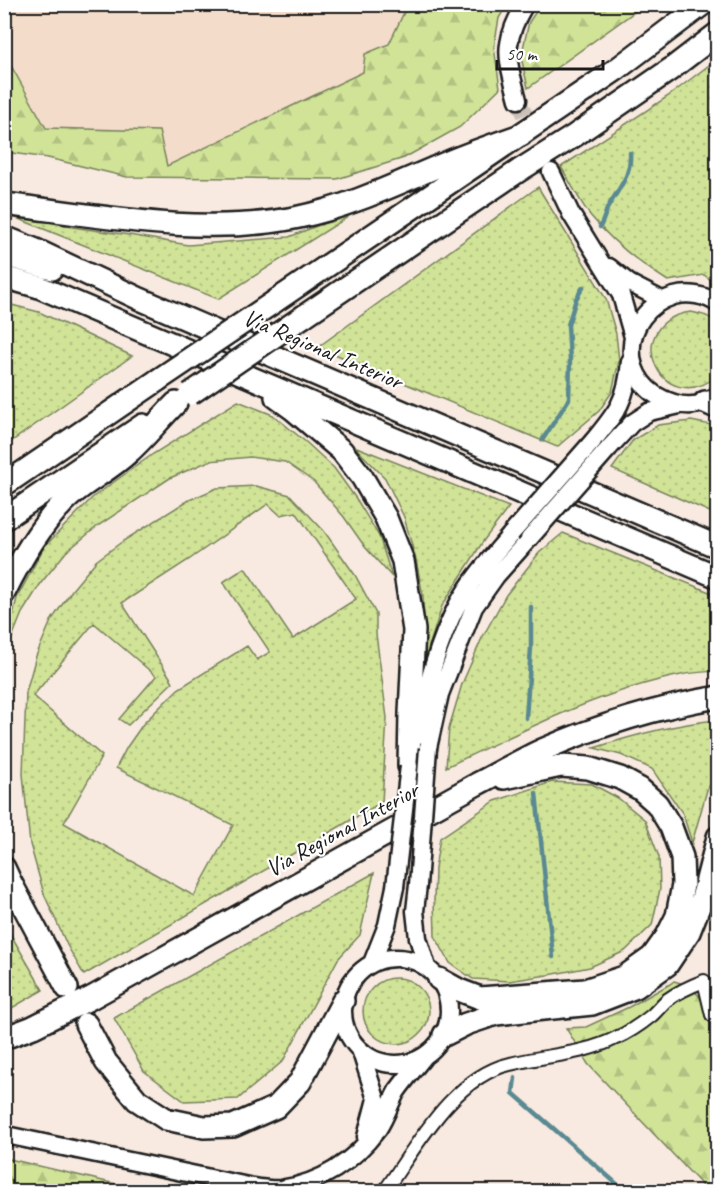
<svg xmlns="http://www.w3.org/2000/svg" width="722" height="1196" viewBox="0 0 722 1196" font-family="Caveat,sans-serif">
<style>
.built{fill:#f3dcca}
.grass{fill:url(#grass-dots);stroke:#76805a;stroke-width:1.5;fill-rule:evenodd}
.forest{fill:url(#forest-firs);stroke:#76805a;stroke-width:1.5}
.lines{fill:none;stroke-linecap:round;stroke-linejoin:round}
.stream{stroke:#5a8992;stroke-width:4.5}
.secondary-tunnel{stroke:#ccc1b9;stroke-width:16;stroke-dasharray:16 8;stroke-linecap:butt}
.street-casing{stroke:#1c1c1c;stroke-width:16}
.secondary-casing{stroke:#1c1c1c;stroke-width:21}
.highway-casing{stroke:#1c1c1c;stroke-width:26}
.street{stroke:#fff;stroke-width:12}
.secondary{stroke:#fff;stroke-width:16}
.highway{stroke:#fff;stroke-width:21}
.secondary-bridge-casing{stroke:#1c1c1c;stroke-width:21;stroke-linecap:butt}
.highway-bridge-casing{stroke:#1c1c1c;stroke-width:26;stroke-linecap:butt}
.secondary-bridge{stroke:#fff;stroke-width:16}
.highway-bridge{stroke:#fff;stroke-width:21}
.labels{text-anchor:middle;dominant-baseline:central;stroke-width:4.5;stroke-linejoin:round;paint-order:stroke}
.street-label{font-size:24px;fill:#1c1c1c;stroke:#fff}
</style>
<defs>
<pattern id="grass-dots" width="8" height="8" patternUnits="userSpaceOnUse" patternTransform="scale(1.5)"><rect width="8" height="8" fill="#d0e397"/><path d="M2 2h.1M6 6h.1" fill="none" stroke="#b2c282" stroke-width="1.8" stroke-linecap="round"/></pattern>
<pattern id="forest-firs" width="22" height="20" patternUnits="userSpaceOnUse" patternTransform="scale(1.5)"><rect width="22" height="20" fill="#d0e397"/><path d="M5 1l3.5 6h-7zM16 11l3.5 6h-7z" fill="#b2c282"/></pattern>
</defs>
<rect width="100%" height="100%" fill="#f8eae0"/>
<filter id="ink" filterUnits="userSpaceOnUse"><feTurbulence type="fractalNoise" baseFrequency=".0167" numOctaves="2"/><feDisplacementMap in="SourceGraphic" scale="12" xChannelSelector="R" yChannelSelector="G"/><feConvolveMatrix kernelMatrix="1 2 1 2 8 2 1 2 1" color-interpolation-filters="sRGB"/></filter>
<g filter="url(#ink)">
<path class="built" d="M4,5H408L389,44L363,72L167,166L159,131L46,128L5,55Z"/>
<path class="grass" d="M717,59V284L704,275L668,281C639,263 612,242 590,215C579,201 571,183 561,167L670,95Z
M538,187L606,299L616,334L619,361L612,392L599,411L557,447L318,347Z
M16,213L72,227L129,235L188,245L289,237L347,214L348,217L218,299L14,217Z
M4,303L39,312L132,356L5,446Z
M691,312C701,314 711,316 718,324L717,376C660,421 618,322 691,312Z
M238,401L273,415L307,443L334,468L357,500L379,536L392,577L365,547L344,517L314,482L285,462L250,457L209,461L170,478L99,525L66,552L41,583L22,613L5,655V648L17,598L44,547L93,497L153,454Z
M691,421L717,426V515L612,469L633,440L658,425Z
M354,446L509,507L484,540L442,606L425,659L423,596L416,560L404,517L385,478Z
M256,486L290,495L324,531L355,575L376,614V634L387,718L382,802L84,975L67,945L44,894L30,844L23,774L26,692L36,656L51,621L72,590L96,561L123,541L187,501L217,488ZM268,504L280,515L296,512L356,599L293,639L245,568L223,582L270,652L257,660L247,646L178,689L143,724L127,747L116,768L233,825L194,896L64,823L102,756L33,696L94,623L156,676L119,719L128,725L173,682L122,603L190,559Z
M563,533L717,595V671C705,672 693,672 681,675C600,691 520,732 446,767L449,728L462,684L482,638L506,595L539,553Z
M717,720V773L707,790L692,843L683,814L652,769L621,755L594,748C634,735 676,724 717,720Z
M552,782L592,784L618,798L645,820L659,857L660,889L652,925L625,951L590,967L554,974L509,981L473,979L450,963L435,936L434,901L435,868L440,838L495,801Z
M374,873L360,935L338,959L283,1061L238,1099L184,1101L144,1071L114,1018Z
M4,923L43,990L5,1012H4Z
M363 1011a33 33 0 1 1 66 0a33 33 0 1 1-66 0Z"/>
<path class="forest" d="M408,4L507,5L499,18L494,47L500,88L460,127L404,158L337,179L127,177L48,158L5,152V55L46,128L159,131L167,166L363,72L365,54L389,44Z
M541,4H644V5L528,88L521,57L529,22Z
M674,981L690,986L707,1005L717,1014V1191H702L701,1184L588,1064L566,1028L586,1027L629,1007L670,984Z
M5,1158L141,1190L139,1192L5,1191Z"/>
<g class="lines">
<path class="stream" d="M600,227C603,221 605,215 607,209C617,190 632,176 630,153
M543,439L569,399L570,361L568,325L576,299L583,287
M526,718L531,648V607
M536,793L553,957
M515,1078L513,1093L626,1192"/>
<path class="secondary-tunnel" d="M518,100L548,164"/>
<g class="street-casing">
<path id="street" d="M384,1192C416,1147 453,1077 510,1064C545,1055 583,1055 616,1038C628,1033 641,1024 651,1016C657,1011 661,1005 667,1000C679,991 691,986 704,981L712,1015"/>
</g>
<g class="secondary-casing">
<path id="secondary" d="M518,100C514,83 506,61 509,44C511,30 518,16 525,4
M551,172L571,214L621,295L633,337
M609,267L629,283L662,300
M718,304C706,295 688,292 674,296C618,313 617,388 674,403C684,406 696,406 705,402C710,400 714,397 718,395
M593,441C617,412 627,400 630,361
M609,448L632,423L649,412L680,405
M416,736C426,692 436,645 458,604C472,578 492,557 511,534
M428,748L440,694L474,607L496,576L529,539
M418,885L415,911L418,938L427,967
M343 1011a53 53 0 1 1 106 0a53 53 0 1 1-106 0Z
M372,963L387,925L395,887
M361,1052L376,1099L366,1137
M4,1136H11L253,1187C262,1188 272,1190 281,1189C321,1183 354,1161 378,1129C386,1117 390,1103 397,1091C405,1080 414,1069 423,1058"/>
</g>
<g class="highway-casing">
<path id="highway" d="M4,204C99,216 205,237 299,217C353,206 402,181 453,160C475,151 498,143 521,135
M4,237L36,250L140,299L718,547
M4,255L52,269
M4,277L39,287L718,577
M274,302L617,69L703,4
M304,316L520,170L574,136L671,69L718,33
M276,397L294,410L342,451L362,477L386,518L403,561L414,630L410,713L409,766
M705,402L718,408
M4,485L158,380
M4,519L143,425
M4,593C20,560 39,527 65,501C84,482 109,471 128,453C145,438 160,419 176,403
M4,868L10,881L67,988
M439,979L459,990L480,998L585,990L624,977L652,957L667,936L677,916L683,885L682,857L671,827L657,804L640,789L620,778L588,768L561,766L504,778
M86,1024L106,1062L137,1100L166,1119L204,1127L233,1126L276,1107L300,1082L343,1001
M444,1035L466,1024L496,1014L592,1004L636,987L667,965L689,932L702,899L718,837
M4,1038L33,1027L91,998L477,784C499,773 520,760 542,750C597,726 659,707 718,697"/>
</g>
<use href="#street" class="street"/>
<use href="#secondary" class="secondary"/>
<use href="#highway" class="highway"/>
<g class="secondary-bridge-casing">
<path id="secondary-bridge" d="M511,534L593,441
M529,539L609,448
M418,885L428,748
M395,887L409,766"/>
</g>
<g class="highway-bridge-casing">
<path id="highway-bridge" d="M158,380L274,302
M190,394L304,316"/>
</g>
<use href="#secondary-bridge" class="secondary-bridge"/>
<use href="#highway-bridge" class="highway-bridge"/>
</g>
</g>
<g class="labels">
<g class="street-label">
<text transform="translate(323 349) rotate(23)">Via Regional Interior</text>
<text transform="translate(342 829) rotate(-29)">Via Regional Interior</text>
</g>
</g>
<rect width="722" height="1196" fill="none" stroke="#fff" stroke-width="24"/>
<rect x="12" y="12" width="698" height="1172" fill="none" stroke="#1c1c1c" stroke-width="2" filter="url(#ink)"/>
<path d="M497 60v9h106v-9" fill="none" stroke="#1c1c1c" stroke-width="3"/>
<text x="506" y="60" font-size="18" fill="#1c1c1c" stroke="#ffffff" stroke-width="4.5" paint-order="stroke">50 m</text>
</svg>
